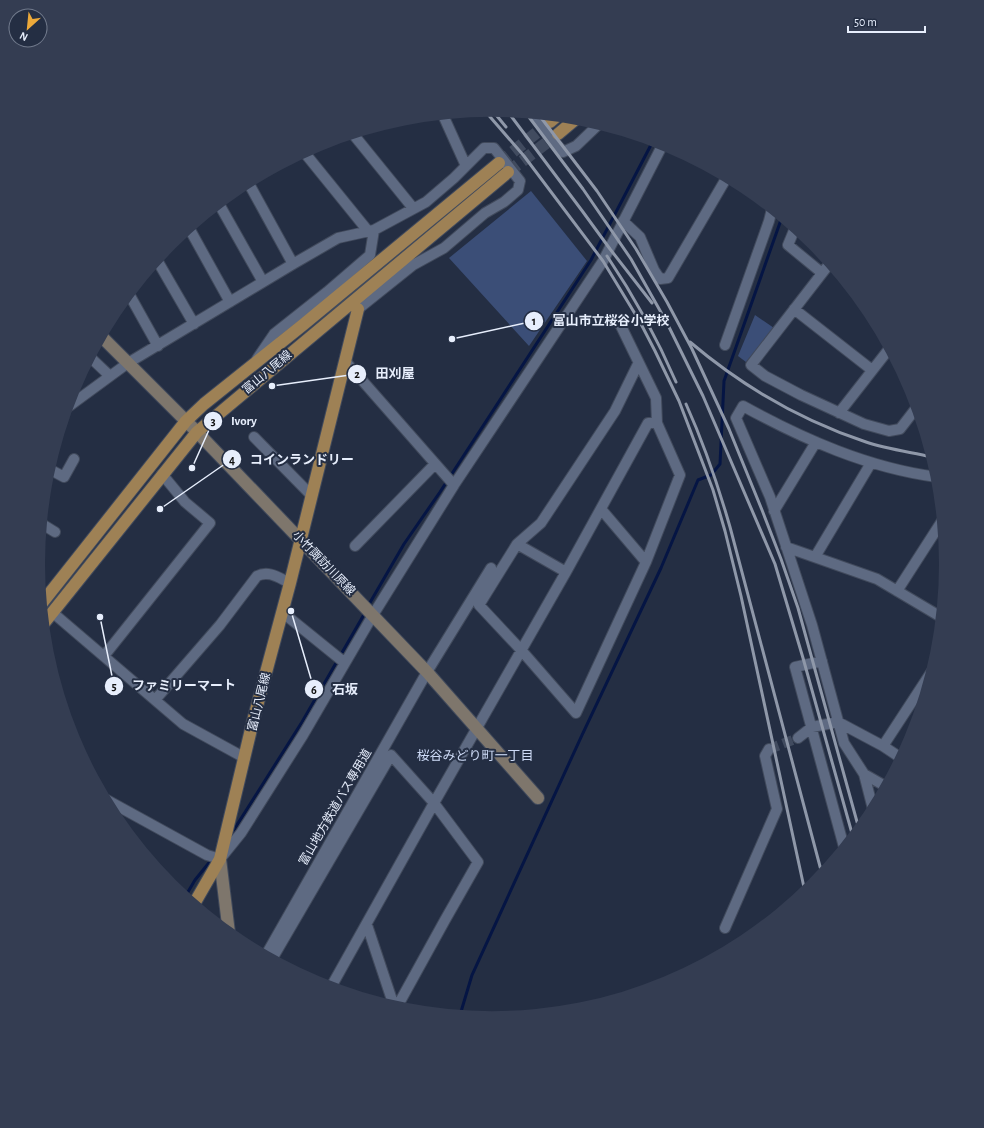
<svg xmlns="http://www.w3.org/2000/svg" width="984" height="1128" viewBox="0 0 984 1128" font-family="'Alegreya Sans','Noto Sans JP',sans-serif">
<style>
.green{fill:#3b4e77}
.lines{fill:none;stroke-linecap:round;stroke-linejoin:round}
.stream{stroke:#051544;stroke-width:3}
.minor-tunnel{stroke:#414b5f;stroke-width:10;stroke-dasharray:10 5;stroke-linecap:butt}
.primary-tunnel{stroke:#414b5f;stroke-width:12;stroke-dasharray:12 6;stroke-linecap:butt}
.minor-casing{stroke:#414a5c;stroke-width:12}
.secondary-casing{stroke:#414a5c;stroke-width:14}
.primary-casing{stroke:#414a5c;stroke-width:14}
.minor{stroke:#5e6a82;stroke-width:10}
.secondary{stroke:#7e766c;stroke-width:12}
.primary{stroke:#9e8155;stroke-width:12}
.rail{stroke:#8f98a9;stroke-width:3}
.labels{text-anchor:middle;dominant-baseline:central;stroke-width:4;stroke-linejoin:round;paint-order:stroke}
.street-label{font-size:12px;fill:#e7eefc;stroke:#242e43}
.neighbourhood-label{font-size:13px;fill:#cedbf7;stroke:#242e43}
.leader{fill:none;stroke:#e7eefc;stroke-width:1.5}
.callout-dot{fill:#e7eefc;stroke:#242e43;stroke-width:1.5}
.mark-label{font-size:12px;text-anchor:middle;font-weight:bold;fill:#111}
.callout-label{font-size:13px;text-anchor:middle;font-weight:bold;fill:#e7eefc;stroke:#242e43;stroke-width:4;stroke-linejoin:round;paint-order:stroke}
</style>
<rect width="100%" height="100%" fill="#242e43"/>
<path class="green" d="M531,191L587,261L529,346L449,258Z
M755,315L774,328L746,362L738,356Z"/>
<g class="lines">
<path class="stream" d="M368,606L404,544L440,492L591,260L653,141
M230,836L302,722L366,611
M185,897L195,880L212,859
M460,1015L472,975L582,735L661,568L698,480L711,475L720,464L724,381L782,217"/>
<path class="minor-tunnel" d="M769,749L798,738"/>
<path class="primary-tunnel" d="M499,163L550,122
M508,172L558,134"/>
<g class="minor-casing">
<path id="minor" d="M532,114L563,152L576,146L599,124
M443,115L466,166
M353,134L413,208
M304,152L368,231
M248,182L293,264
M219,204L263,282
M623,221L640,237L654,270L660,279L668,278L727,177
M189,228L230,302
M795,228L788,245L822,273
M157,260L194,324
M830,263L751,365L765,376L801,395L864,424L889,431L900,429L917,407
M129,294L158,346
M794,309L872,370
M619,322L656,398L657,423
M725,345L769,221L772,209
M90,357L110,376
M257,359L274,334L327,292L370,255L374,230
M346,362L454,485
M68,407L128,363L293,264L338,238L374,230L426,202L454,178L484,148H494L520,181L518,190L504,202L485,213L444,248L413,265L358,309
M839,413L889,349
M254,437L312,496
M49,469L64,477L74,459
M774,511L816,442
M42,524L55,532
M517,544L541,523L615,411L638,364
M355,546L435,464
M786,547L877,579L941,617
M815,557L871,463
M566,572L517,544L479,605L522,651L576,713L646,562L601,509
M897,591L942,521
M52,612L183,724L245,758
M282,612L345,663
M104,656L210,523L185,502L162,474
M822,661L795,667L844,847
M155,700L220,625L257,576C269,570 279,578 290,583
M798,738L812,727L838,722L883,746L901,758
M883,746L932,671
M864,774L885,786
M105,799L207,855L220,859L241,833L303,735L373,615L454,485L603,261L663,144
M873,809L864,774L844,743L812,625L770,497L736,418L743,406C803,439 868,468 937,477
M367,925L394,1006
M725,928L777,809L765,756L769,749
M266,955L427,672L491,568
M272,959L391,755L434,803L478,862L445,920L397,1007
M331,987L434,803L566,572L648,423H657L680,475L646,562"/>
</g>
<g class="secondary-casing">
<path id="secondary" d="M101,336L197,432L427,672L538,798
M220,859L229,933"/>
</g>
<g class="primary-casing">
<path id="primary" d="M550,122L557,116
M558,134L577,118
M42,603L186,421L204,404L304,324L499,163
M44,623L197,432L508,172
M194,904L220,859L253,721L290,583L358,309"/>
</g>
<use href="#minor" class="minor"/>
<use href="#secondary" class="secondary"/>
<use href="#primary" class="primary"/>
<path class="rail" d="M492,110L506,127
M485,111L524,156L603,261L640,322L655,351L679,401L713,490L725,531L741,596L805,892
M508,112L583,212L610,249L652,303
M526,113L583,189L631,259L667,323L703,396L775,564L803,658L853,837
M539,115L597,191L636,249L667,302L692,349L729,429L762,510L781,559L798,608L859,829
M607,256C634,296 657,338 676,382
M690,342C743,387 800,420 866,442C887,449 910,452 932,457
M686,404C704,444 718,485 730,527L822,874"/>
</g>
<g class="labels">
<g class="street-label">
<text transform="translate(267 372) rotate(-40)">富山八尾線</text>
<text transform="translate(324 563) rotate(46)">小竹諏訪川原線</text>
<text transform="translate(259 702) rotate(-76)">富山八尾線</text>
<text transform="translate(335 807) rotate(-60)">富山地方鉄道バス専用道</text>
</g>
<g class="neighbourhood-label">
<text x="475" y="756">桜谷みどり町一丁目</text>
</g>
</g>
<path d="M0 0H984V1128H0ZM45 564a447 447 0 1 1 894 0a447 447 0 1 1-894 0Z" fill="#343d52" fill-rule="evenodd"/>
<path class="leader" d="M452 339L534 321M272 386L357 374M192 468L213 421M160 509L232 459M100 617L114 686M291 611L314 689"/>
<g class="callout-dot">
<circle cx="452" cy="339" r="4"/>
<circle cx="272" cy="386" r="4"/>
<circle cx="192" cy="468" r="4"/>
<circle cx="160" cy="509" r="4"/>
<circle cx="100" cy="617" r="4"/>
<circle cx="291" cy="611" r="4"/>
<circle cx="534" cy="321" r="10"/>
<circle cx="357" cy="374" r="10"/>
<circle cx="213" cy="421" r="10"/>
<circle cx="232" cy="459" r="10"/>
<circle cx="114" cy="686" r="10"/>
<circle cx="314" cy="689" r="10"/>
</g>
<g class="mark-label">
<text x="534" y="325">1</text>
<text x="357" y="378">2</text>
<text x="213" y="425">3</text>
<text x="232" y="464">4</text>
<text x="114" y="690">5</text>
<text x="314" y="694">6</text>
</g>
<g class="callout-label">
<text x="611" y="325">富山市立桜谷小学校</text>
<text x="395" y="378">田刈屋</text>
<text x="244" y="425">Ivory</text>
<text x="302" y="464">コインランドリー</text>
<text x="184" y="690">ファミリーマート</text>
<text x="345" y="694">石坂</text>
</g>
<g transform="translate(28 28) rotate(207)"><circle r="19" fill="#242e43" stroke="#727b8d"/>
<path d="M0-3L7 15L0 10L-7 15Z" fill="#eca93a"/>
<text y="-6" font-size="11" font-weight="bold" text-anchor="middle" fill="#e7eefc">N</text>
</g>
<path d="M848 26v6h77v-6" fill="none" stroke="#e7eefc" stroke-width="2"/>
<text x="854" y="26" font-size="12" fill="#e7eefc" stroke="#242e43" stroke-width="3" paint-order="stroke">50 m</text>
</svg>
